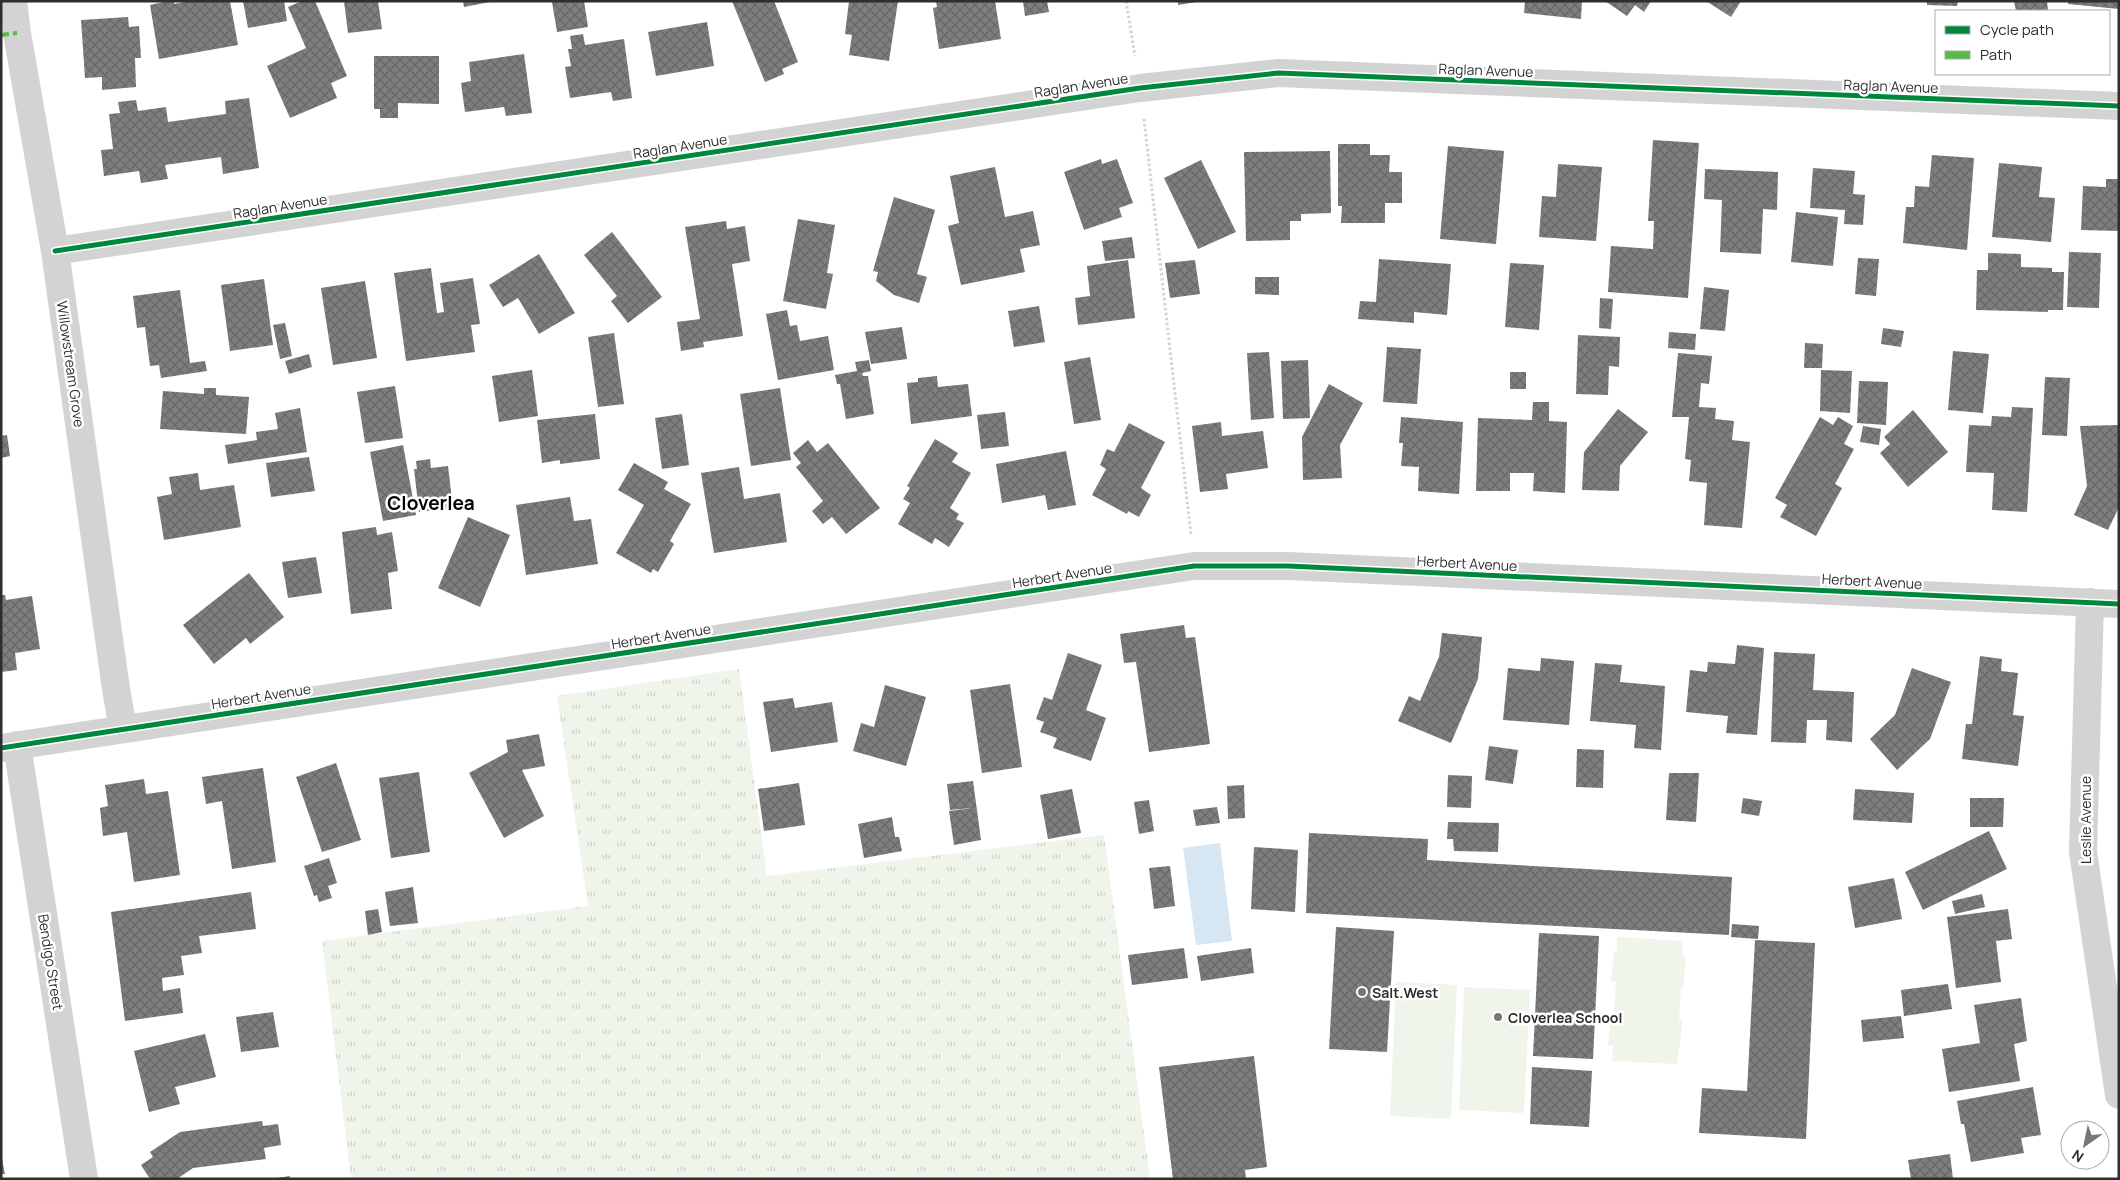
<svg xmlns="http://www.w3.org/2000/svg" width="2120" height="1180" viewBox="0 0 2120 1180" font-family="Manrope,sans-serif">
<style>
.grass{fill:#f0f5eb}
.park{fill:url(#park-tufts)}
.water{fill:#d6e6f3}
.building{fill:url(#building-cross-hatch)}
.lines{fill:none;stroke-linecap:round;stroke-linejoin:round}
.path{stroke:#d3d3d3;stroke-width:3;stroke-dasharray:2.5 2.5;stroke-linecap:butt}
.street{stroke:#d3d3d3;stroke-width:28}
.quiet{stroke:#58b947;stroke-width:4;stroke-dasharray:8 4;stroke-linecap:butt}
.cycleway-casing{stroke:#fff;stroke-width:8}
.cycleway{stroke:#00873e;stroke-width:5}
.poi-dot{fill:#777;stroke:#fff;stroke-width:2}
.labels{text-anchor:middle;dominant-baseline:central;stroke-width:5;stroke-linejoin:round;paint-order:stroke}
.street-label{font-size:14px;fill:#2e2e2e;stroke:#fff}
.poi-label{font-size:14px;font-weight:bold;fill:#2e2e2e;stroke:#fff;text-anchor:start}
.district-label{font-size:19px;font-weight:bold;fill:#000;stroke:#fff}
</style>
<defs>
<pattern id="park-tufts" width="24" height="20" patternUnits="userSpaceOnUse" patternTransform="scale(1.25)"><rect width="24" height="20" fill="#f0f5eb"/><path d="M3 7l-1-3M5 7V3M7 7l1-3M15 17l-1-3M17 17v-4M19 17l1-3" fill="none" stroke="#ced2ca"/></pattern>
<pattern id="building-cross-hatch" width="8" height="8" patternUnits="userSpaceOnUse" patternTransform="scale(1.25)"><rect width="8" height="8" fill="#7e7e7e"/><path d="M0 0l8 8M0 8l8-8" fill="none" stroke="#686868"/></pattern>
</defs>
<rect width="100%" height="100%" fill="#fff"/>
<path class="grass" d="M1617,937L1683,941L1682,956L1686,957L1683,987L1681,988L1679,1020H1683L1677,1064L1612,1061L1613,1045H1608L1611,1014H1614L1616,982L1611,981L1614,951H1617Z
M1396,982L1457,985L1451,1119L1390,1116Z
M1464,987L1530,990L1524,1113L1459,1110Z"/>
<path class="park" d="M739,669L767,876L1104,835L1150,1179H351L322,941L588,906L557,696Z"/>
<path class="water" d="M1220,843L1232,941L1196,945L1183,848Z"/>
<path class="building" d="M168,1H174V4L189,1H230L238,45L159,59L150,5Z
M243,1H284L287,21L248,28Z
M302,1H315L347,76L331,83L337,98L290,118L267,66L306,48L288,7Z
M344,1H378L382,29L348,33Z
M463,1H490V2L464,7Z
M584,1L588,27L557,32L552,2Z
M732,1H774L798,62L782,69L784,74L765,82Z
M849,1H898L889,61L849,55L852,35L845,34Z
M936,1H995L1001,39L939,49L933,8L937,7Z
M1023,1H1047L1049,12L1025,16Z
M1178,1H1196V2L1178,5Z
M1525,1H1582L1581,19L1524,13Z
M1605,1H1651L1644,12L1635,5L1627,16Z
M1706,1H1741L1731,17Z
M1927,1H1958L1957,6L1927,5Z
M2014,1H2047L2048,11H2016Z
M2068,1H2119V9L2068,4Z
M128,17L129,27L139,26L141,58H135L136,87L102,90V77L85,78L81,20Z
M707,22L714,66L656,76L648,32Z
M583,34L585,45L624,39L632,98L613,101L611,92L570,98L565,67L571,66L568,49H572L570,36Z
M524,54L532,113L506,116L504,107L465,112L461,83L471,81L469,62Z
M374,56H439V104L398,103V118H380V109H374Z
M249,98L259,168L223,174L221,157L165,165L168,179L141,183L139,171L104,176L101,150L113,149L109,114L120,113L118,102L136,100L138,111L166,107L168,122L226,114L225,101Z
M1653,140L1699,143L1688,298L1608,292L1611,246L1653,249L1654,221H1648Z
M1338,144H1370V155H1390L1389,172H1402V203H1385V223H1341L1342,206H1338Z
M1448,146L1504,151L1496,244L1440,239Z
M1330,151L1331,213L1301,214V221H1290V240L1246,241L1244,152Z
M1932,155L1974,158L1967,250L1903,243L1906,207H1914L1915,186L1929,187Z
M1101,159L1102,164L1117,159L1133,203L1119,208L1122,217L1084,230L1064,172Z
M1201,160L1236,232L1198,249L1164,178Z
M1999,163L2042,167L2039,197L2055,198L2051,242L1992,237Z
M1558,164L1602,167L1596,241L1539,237L1542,196L1556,197Z
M995,167L1005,217L1033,211L1040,245L1020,249L1025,272L961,285L948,226L959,223L950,176Z
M1813,168L1855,171L1853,194L1865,195L1863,225L1844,224L1845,210L1810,208Z
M1705,169L1778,172L1777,210L1763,209L1761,254L1720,252L1722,200L1704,199Z
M2106,179H2119V231L2081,230L2083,186L2106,187Z
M894,197L935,210L917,274L927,277L919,303L894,295L876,281L878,272L873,271Z
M1796,212L1838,217L1833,266L1791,262Z
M798,219L835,225L827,273L833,274L826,309L783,301Z
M726,221L727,229L745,226L750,261L732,264L743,336L703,342L704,347L681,351L677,322L700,319L685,227Z
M612,232L662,297L628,323L611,301L617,296L584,255Z
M1132,237L1135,258L1105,261L1102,241Z
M2069,252L2101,253L2099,308L2067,307Z
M1988,253L2021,254V267L2052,268V272H2064L2063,310H2048V312L1976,310L1977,270H1988Z
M539,254L575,313L539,334L518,298L503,307L489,285Z
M1858,258L1879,259L1876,296L1855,294Z
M1379,259L1451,264L1447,315L1414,312V323L1358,319L1360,301L1376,302Z
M1128,260L1135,318L1078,325L1075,298L1090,296L1087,266Z
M1195,260L1200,294L1170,298L1165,263Z
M1510,263L1544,265L1539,330L1505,327Z
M431,268L437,313L444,312L440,283L473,278L480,324L471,325L475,352L406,361L394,273Z
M1255,277H1279V295L1255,294Z
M264,279L273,345L230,351L221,285Z
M365,281L377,358L333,365L321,288Z
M1704,287L1729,290L1725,331L1700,329Z
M180,290L190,363L205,361L207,371L161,378L159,365L150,366L145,327L137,328L133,296Z
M1600,298L1613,299L1611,329L1599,328Z
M1039,306L1045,342L1014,347L1008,311Z
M787,310L790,326L797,325L800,341L828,336L834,370L778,380L766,314Z
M285,323L292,356L280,359L273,325Z
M902,327L907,359L871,364L865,332Z
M1883,328L1904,331L1901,347L1881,344Z
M1669,332L1696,334L1695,350L1668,348Z
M614,333L624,404L598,407L588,337Z
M1578,335L1620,337L1619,367L1609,366L1608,395L1576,394Z
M1805,343L1823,344L1822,368H1804Z
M1387,347L1421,349L1417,404L1383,402Z
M1953,351L1989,354L1983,413L1948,410Z
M1269,352L1274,418L1251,420L1247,353Z
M1678,353L1712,356L1709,384L1701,383L1699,407L1716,408L1715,419L1734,421L1732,440L1750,442L1742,528L1704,525L1707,483L1689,481L1691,460L1685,459L1689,417H1672Z
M309,354L312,367L289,374L285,361Z
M1090,357L1101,420L1074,424L1064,362Z
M869,360L871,371L862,373L863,376H868L874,414L846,419L840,384H837L835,375L857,371L855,362Z
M1308,360L1310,418L1283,419L1281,361Z
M532,370L538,416L499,422L492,376Z
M1821,370L1852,371L1850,413L1820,411Z
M1510,372H1526V389H1510Z
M937,376L938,387L968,384L972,416L911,424L907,383L918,382V378Z
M2045,377L2070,378L2067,436L2042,435Z
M1859,381L1888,382L1886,425L1857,423Z
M1329,384L1363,403L1340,445L1342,478L1303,480L1302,437Z
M395,386L403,438L365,443L357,392Z
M204,388H216V395L249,397L246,434L160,429L163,391L204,394Z
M780,388L791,460L751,466L740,394Z
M1533,402H1549V421L1567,422L1565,493L1533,491L1534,473H1510V491H1476L1478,418L1532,420Z
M2012,407L2033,408L2027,512L1992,510L1994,473L1966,472L1969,425L1991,426L1992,416L2011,417Z
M300,408L307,452L228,464L225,445L257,440L256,432L278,429L275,413Z
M1618,409L1648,432L1620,466L1619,491L1582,490L1584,452Z
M1913,410L1948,452L1908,487L1880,453L1890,444L1884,437Z
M1005,412L1009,446L981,449L977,415Z
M595,414L600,459L560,464V460L542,463L537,420Z
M682,414L689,465L662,469L655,418Z
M1401,417L1463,422L1459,494L1418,491L1419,467L1401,466L1403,443H1399Z
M1820,417L1833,425L1838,417L1853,426L1844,444L1854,449L1835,484L1842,488L1816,536L1780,517L1787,505L1775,498Z
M1221,422L1222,436L1263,431L1268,468L1226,474L1228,489L1200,492L1192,426Z
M1129,423L1165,442L1141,488L1151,495L1139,517L1128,511L1127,514L1092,495L1106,469L1100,465L1107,449L1114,452Z
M2118,425L2119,507L2108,530L2074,515L2087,486L2080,426Z
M1863,426L1881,429L1879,445L1860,442Z
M7,435L10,456L1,458V436Z
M935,439L958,453L952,462L971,473L950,508L959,514L956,519L964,523L949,547L935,538L932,544L898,524L910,503L903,499L910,488L907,486Z
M808,440L817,452L828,443L880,508L846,534L832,517L823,524L812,511L823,501L796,467L801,463L793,453Z
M403,445L416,515L383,521L370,452Z
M1066,451L1076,505L1048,510L1045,495L1002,503L996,464Z
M309,457L315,491L271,497L266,463Z
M430,459L431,468L448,466L453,508L419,512L414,469H417L416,461Z
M634,463L668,482L664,489L691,504L670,541L674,544L658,572L653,569L651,573L616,553L644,505L618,490Z
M739,467L744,499L780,493L787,542L714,553L701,473Z
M198,473L200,490L234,485L241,527L164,540L157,497L172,494L169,477Z
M570,497L574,521L591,519L598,564L526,575L516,505Z
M468,517L510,535L480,607L438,588Z
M376,527L377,535L392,532L398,571L388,573L392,609L351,614L342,532Z
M316,557L322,593L288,598L282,562Z
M249,573L284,617L250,644L246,638L214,664L183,625Z
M1,595H5L6,600L32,596L40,649L15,653L17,670L1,672Z
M1184,625L1186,638L1195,637L1210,744L1149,752L1136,662L1124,663L1120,634Z
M1442,633L1482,637L1478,679L1451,743L1398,721L1409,696L1420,701L1439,657Z
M1737,645L1764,648L1757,735L1726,733L1728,716L1686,712L1690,670L1707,672L1708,662L1735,664Z
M1774,652L1815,654L1813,690L1854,692L1852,742L1826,740L1827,720H1807L1806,743L1771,742Z
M1068,653L1102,665L1086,710L1106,718L1091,761L1053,748L1057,738L1040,732L1044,722L1036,719L1044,697L1052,700Z
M1980,656L2002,659L2001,671L2018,673L2013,715L2024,716L2018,766L1962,759L1966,724H1972Z
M1541,658L1574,661L1569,725L1503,720L1508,668L1540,671Z
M1595,663L1622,665L1620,682L1665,686L1661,750L1634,748L1636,725L1590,721Z
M1912,668L1951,682L1930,739L1897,770L1870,739L1895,715Z
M1010,684L1022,767L982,773L970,690Z
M885,685L926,697L906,766L853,751L861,723L874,727Z
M793,698L795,708L832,702L838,742L771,752L763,702Z
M539,734L545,766L522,770L544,816L504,838L469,773L508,752L506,740Z
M1489,746L1518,750L1513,784L1485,780Z
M1577,749L1604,750L1603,788L1576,787Z
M336,763L361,840L322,852L296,777Z
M263,768L276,862L232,869L222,801L206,804L202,777Z
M419,772L430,852L391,858L379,778Z
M1669,773H1699L1696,822L1666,820Z
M1448,775L1472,776L1471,808L1447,807Z
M144,779L146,794L168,791L180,875L134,882L127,832L103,836L100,808L108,806L105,785Z
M973,781L981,840L954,845L949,811L972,808L950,810L947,784Z
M799,783L805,825L764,831L758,789Z
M1244,785L1245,818L1228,819L1227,786Z
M1072,789L1081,833L1048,839L1040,795Z
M1855,789L1914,793L1912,823L1853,820Z
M1743,798L1762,801L1759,816L1741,813Z
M1970,798H2004L2003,827H1970Z
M1149,800L1154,831L1139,834L1134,802Z
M1217,807L1220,823L1196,826L1193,810Z
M892,817L895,837H899L902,851L864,858L858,824Z
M1448,822L1499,823L1498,852L1454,851L1453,839H1447Z
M1989,831L2007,869L1923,910L1905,872Z
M1309,833L1428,839L1427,860L1732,877L1729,935L1306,913Z
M1254,847L1298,850L1295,912L1251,909Z
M329,858L337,883L328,886L332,898L319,902L317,895L314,896L304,866Z
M1170,866L1175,906L1154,909L1149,868Z
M1894,878L1902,919L1855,928L1848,887Z
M413,887L418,923L390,926L385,892Z
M251,892L256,929L199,936L202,953L181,956L184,975L162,978L163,991L180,988L183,1013L125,1021L111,912Z
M1982,894L1985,907L1955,914L1952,901Z
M378,909L382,932L368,935L365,911Z
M2008,909L2012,939L1996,941L2001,982L1956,988L1947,917Z
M1732,924L1759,926L1758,939L1731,937Z
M1336,927L1394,931L1387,1052L1329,1049Z
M1539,933L1599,936L1593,1059L1533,1056Z
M1755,940L1815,943L1806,1139L1699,1133L1702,1088L1747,1091Z
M1184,948L1188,978L1132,985L1128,955Z
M1251,948L1254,973L1201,981L1197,956Z
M1948,984L1952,1009L1904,1016L1901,990Z
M2021,998L2027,1041L2014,1044L2020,1081L1949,1092L1942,1049L1980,1043L1974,1005Z
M273,1012L279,1047L241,1052L236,1017Z
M1901,1016L1904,1038L1863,1042L1861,1020Z
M205,1034L216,1077L175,1087L180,1104L149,1112L134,1051Z
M1254,1056L1267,1167L1245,1170L1246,1179H1173L1159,1067Z
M1532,1067L1592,1071L1589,1127L1530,1124Z
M2033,1087L2041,1135L2021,1138L2024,1153L1971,1162L1964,1124H1961L1957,1101Z
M262,1121L263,1126L278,1124L281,1145L264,1148L266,1159L193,1168L177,1179H150L141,1165L153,1157L150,1152L180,1132Z
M1,1154L5,1174H1Z
M1950,1154L1953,1179H1911L1908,1160Z
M290,1176V1179H277V1178Z"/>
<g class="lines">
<path class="path" d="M1126,1L1135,56
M1144,119L1191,535"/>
<path class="street" d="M13,1L17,33L55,251L116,689L123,728
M55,251L1140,88L1278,73L2119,106
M2090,602L2083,852L2119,1095
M17,745L84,1179
M1,748L1194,566H1288L2119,604"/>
<path class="quiet" d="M1,35L17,33"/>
<g class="cycleway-casing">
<path id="cycleway" d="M55,251L1140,88L1278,73L2119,106
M1,748L1194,566H1288L2119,604"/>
</g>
<use href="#cycleway" class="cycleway"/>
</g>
<g class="poi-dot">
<circle cx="1362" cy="992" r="5"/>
<circle cx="1498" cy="1017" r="5"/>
</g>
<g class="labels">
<g class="street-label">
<text transform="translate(1486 70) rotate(2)">Raglan Avenue</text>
<text transform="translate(1081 85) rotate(-9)">Raglan Avenue</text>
<text transform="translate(1891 86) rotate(2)">Raglan Avenue</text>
<text transform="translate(680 146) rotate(-9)">Raglan Avenue</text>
<text transform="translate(280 206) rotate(-9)">Raglan Avenue</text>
<text transform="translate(71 364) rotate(82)">Willowstream Grove</text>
<text transform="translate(1467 563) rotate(3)">Herbert Avenue</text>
<text transform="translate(1062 575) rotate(-9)">Herbert Avenue</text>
<text transform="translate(1872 581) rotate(3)">Herbert Avenue</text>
<text transform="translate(661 636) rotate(-9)">Herbert Avenue</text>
<text transform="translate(261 696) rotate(-9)">Herbert Avenue</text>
<text transform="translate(2085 820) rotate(-90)">Leslie Avenue</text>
<text transform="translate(51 962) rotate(81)">Bendigo Street</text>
</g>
<g class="poi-label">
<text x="1372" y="992">Salt.West</text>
<text x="1508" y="1017">Cloverlea School</text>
</g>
<g class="district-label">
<text x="431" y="503">Cloverlea</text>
</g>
</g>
<rect width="2120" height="1180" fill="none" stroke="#2e2e2e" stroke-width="5"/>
<rect x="1935" y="10" width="175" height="65" fill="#ffffff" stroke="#ababab"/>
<rect x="1945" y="26" width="25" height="8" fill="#00873e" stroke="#ababab"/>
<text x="1980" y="35" font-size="15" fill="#2e2e2e">Cycle path</text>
<rect x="1945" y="51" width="25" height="8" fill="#58b947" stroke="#ababab"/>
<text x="1980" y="60" font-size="15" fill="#2e2e2e">Path</text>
<g transform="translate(2085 1145) rotate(213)"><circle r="24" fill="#ffffff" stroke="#ababab"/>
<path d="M0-4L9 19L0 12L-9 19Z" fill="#777777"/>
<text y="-8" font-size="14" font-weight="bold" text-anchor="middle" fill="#2e2e2e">N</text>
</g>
</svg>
